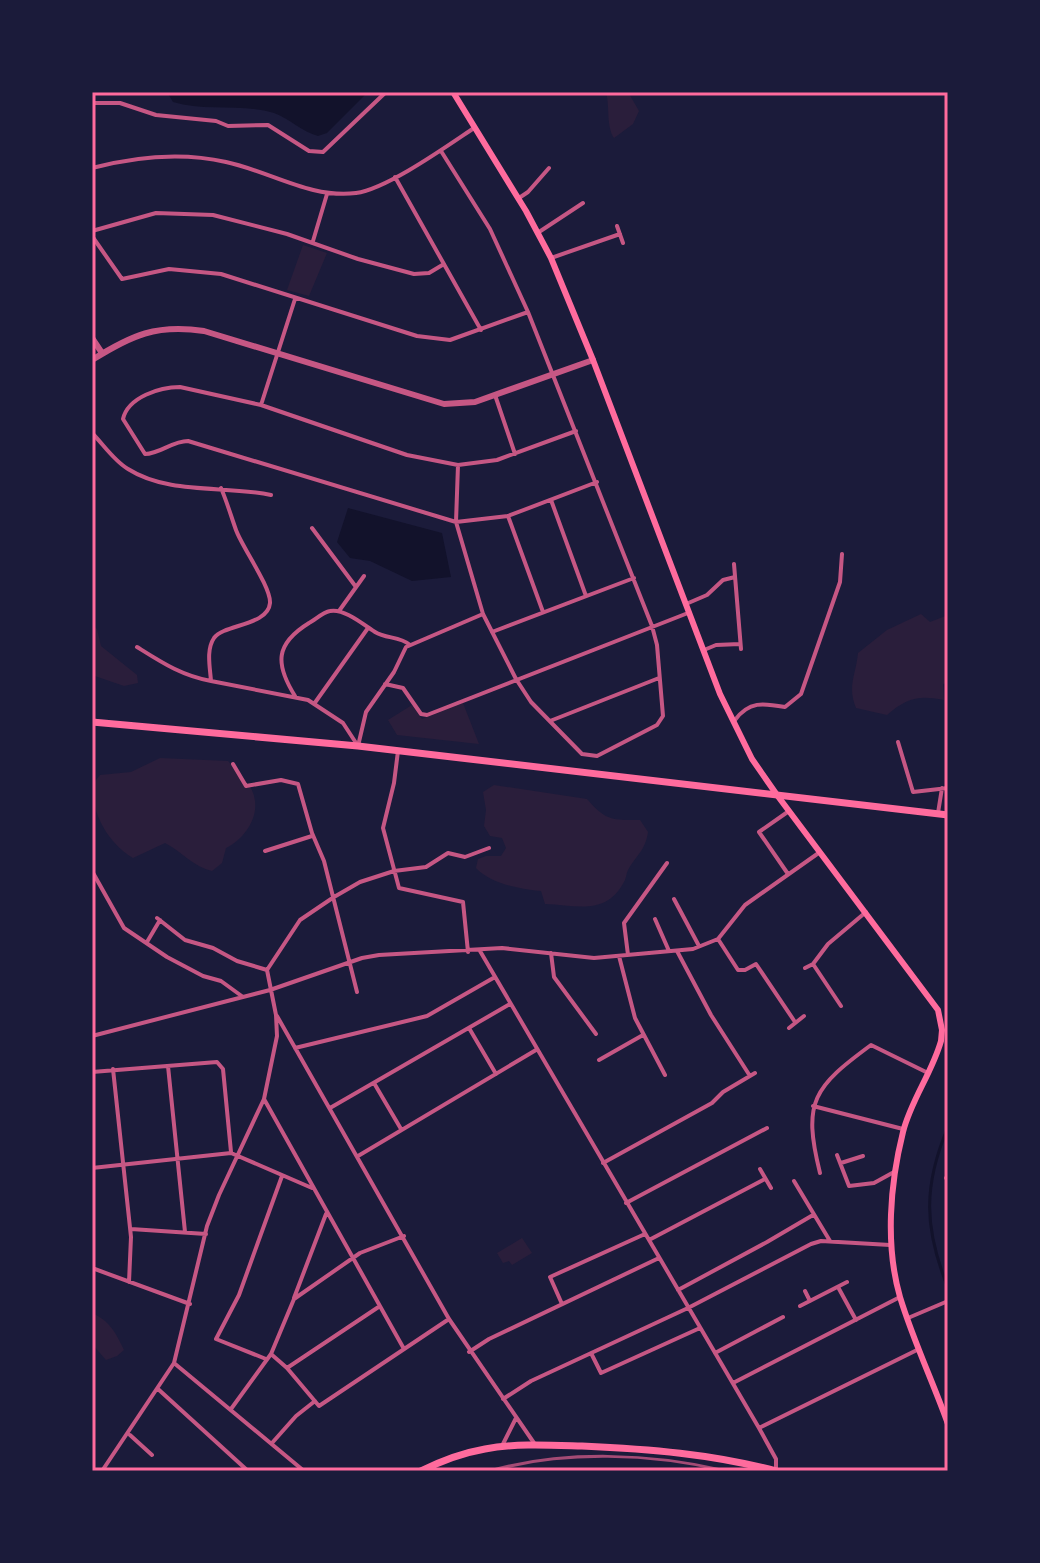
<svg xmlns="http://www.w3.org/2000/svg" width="1040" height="1563" viewBox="0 0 1040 1563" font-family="Overpass,sans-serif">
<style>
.green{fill:#2a1e3b}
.water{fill:#12122b}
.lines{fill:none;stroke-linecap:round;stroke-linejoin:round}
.stream{stroke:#12122b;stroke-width:3}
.minor{stroke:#c65784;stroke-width:4}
.tertiary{stroke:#c65784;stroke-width:6}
.secondary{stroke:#ff6b9d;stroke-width:6}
.primary{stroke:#ff6b9d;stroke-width:7}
.rail{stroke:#a44b75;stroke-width:3}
.neatline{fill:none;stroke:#ff6b9d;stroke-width:3}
</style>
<rect width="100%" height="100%" fill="#1b1b3a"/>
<path class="green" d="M606,92H628L639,111L633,124L614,138C606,126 610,107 606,92Z
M303,245L327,253L309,296L287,290Z
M921,614L930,622L948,615V683L943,684L944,700C918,695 907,698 887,715L856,708C847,686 856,675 858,653L887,630Z
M92,624L97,629L101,646L137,675L138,683L124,686L92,675Z
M463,703L479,744L397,735L388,720L412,705L422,719Z
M160,758L228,761C235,769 243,777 249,785C265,809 248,837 226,848L222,863L212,871C194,867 182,852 165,843L133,858C108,843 92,814 92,785L100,775L131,772Z
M494,785L587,799C606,821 612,820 640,820L648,832C645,851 637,854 628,870C626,874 626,879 624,882C606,916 577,905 545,904L541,891C520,889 491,884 476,868L478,859L486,856H501L506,848L502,838L490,836L484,826L486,810L483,792Z
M522,1238L532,1253L512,1265L509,1261L503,1263L497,1253Z
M92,1313C110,1321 116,1333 124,1350L117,1356L106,1360L92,1344Z"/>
<path class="water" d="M167,92H368L327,133L318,136C302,132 290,119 274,113C241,103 205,112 173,102Z
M348,508L442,533L451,577L412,581L370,561L350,558L337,542Z"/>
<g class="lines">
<path class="stream" d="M948,1127C923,1186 924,1228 948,1288"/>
<path class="minor" d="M92,103H120L156,115L216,121L228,126L268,125L309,151L323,152L386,92
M441,151L490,229L528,312L652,626L657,645L663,716L657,725L597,756L582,754L531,702L516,679L483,614L456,522L458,465
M92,168C134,157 182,152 226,162C269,171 311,199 356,193C387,189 447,146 474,128
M395,177L481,330
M519,198L528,192L549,168
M617,226L623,243
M92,231L156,213L213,215L287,234L358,259L414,274L429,273L444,264
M539,232L583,203
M92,236L122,279L169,269L221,274L417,336L450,340L528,312
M313,241L327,194
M551,258L620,234
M495,395L515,454
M261,405L295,299
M576,431L497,460L458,465L407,455L261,405L180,387C160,387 128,397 123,419L145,454C160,454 172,441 188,441L456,522L508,516L597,482
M92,433C103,444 114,461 128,469C169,495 225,485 271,495
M221,488C227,502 231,516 236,530C242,547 271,587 270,603C268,626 224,624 214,638C206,650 210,667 211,681L308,700L343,723L358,746L366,712L394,672L406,647L483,614
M551,500L586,596
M508,516L543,612
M312,528L356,587
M734,564L741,649
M686,604L707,595L723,580L735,577
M339,611L364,576
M492,632L634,578
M137,647C161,662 182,676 211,681
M704,650L716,645L740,644
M385,684L403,688L421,714L427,715L688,613
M295,696C275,664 275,644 309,623C315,620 323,612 330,611C344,608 364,625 375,632C386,639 400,636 410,645
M314,704L368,628
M735,720C749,701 763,703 785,707L801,694L840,582L842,554
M550,721L659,678
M898,742L913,792L948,788
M398,751L394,783L383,828L399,888L463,902L468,952
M233,764L246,786L281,780L298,784L312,833L324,861L357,992
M938,813L942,788
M265,851L312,836
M92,871L124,928L167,957L203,976L221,981L243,997
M788,874L759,832L789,811
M674,899L699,946
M655,919L669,951
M718,939L738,970H745L756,964L795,1022
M147,942L160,920
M480,951L759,1428L776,1459V1471
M677,951L711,1015L750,1076
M551,953L554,977L596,1034
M628,955L624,923L667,863
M619,956L635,1018L665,1075
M813,964L841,1006
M805,968L813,964L828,944L866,912
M267,970L300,920L334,897L360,882L394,871L426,867L448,853L465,857L489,848
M277,1016L449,1319L534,1443
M469,1028L496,1074
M789,1028L804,1016
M92,1036L270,990L362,958L379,955L502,948L594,958L693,949L718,939L745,905L820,852
M295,1048L427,1016L495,977
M599,1060L643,1035
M168,1066L185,1232
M113,1069L131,1237L129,1282
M92,1072L217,1062L223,1069L231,1152
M374,1083L401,1129
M264,1099L404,1349
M813,1106L903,1129
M330,1108L510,1004
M837,1155L849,1186L874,1183L894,1172
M358,1156L536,1050
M603,1163L712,1103L723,1092L755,1073
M841,1163L863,1156
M92,1168L231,1153L312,1188
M760,1169L771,1188
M820,1173C802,1101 814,1087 871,1045L928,1073
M946,1178H948
M794,1181L830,1241
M626,1203L767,1128
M131,1229L206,1234
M649,1240L765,1179
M92,1268L190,1304
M838,1287L856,1320
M678,1290L767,1242L813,1215
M805,1291L810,1301
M294,1298L326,1214
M562,1304L550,1277L645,1234
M800,1306L847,1282
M908,1318L948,1301
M469,1352L489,1339L659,1258
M591,1353L601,1373L700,1328
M715,1353L783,1317
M271,1354L287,1368L319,1406L449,1319
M266,1359L216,1339L239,1295L282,1176
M174,1363L304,1471
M287,1368L380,1306
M733,1383L900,1297
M158,1389L248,1471
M503,1399L531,1381L688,1308L811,1244L821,1241L890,1245
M231,1409L271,1354L294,1299L360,1253L404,1236
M759,1428L917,1350
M130,1435L152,1455
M272,1443L296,1416L315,1401
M502,1446L516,1418
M102,1471L174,1363L207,1226L219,1195L264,1099L277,1036L276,1015L267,970L237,961L213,948L185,940L157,918"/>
<path class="tertiary" d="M92,338L102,353
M92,360C132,335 156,324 204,331L444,404L475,402L593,360"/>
<path class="secondary" d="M453,92L526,211L551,258L593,360L720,694L752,759L777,795L938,1010L942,1030L941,1041C932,1073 911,1100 903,1132C890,1184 885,1245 900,1297C913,1340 933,1382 948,1424"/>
<path class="primary" d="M92,722L358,746L948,815
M421,1471C441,1461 462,1453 485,1449C516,1443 550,1445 582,1446C649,1449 712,1454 776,1471"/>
<path class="rail" d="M490,1471C563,1450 652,1453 726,1471"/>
</g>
<rect width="1040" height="1563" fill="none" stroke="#1b1b3a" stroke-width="188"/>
<rect x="94" y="94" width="852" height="1375" class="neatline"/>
</svg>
